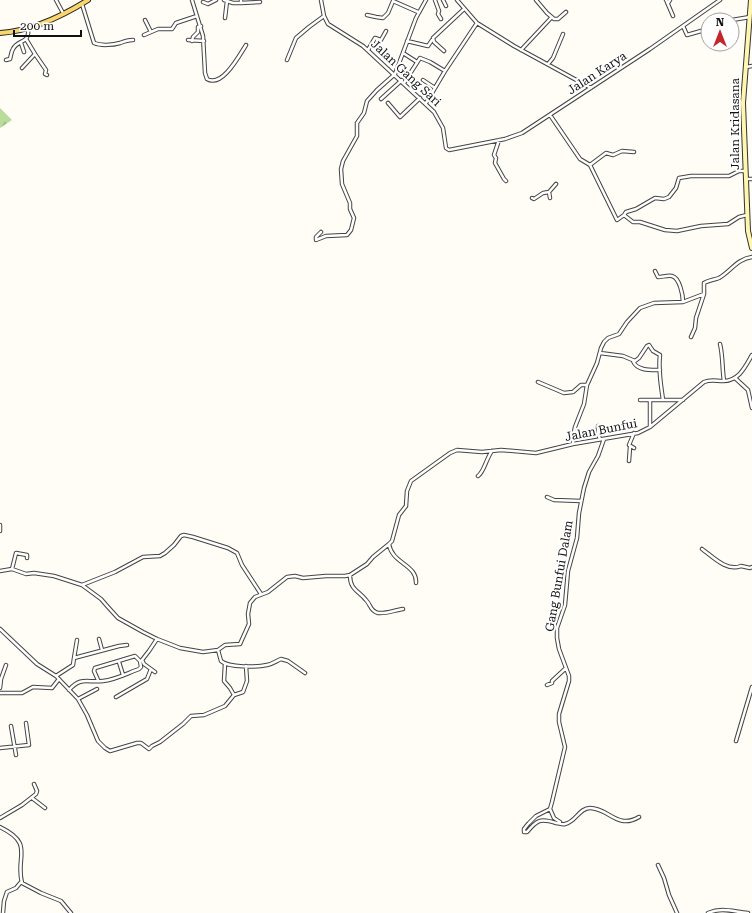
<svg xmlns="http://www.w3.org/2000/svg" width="752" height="913" viewBox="0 0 752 913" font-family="'Roboto Serif',serif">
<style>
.forest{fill:url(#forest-firs)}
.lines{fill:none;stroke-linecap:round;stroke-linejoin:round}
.street-casing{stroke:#444;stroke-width:4.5}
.secondary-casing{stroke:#333;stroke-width:6}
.primary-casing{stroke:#222;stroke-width:6}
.street{stroke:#fff;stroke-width:2.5}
.secondary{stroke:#fff6b0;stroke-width:4}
.primary{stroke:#f9d66b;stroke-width:4}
.labels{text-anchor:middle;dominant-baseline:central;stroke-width:4;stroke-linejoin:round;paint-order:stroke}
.street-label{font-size:12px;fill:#111;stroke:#fff}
</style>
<defs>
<pattern id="forest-firs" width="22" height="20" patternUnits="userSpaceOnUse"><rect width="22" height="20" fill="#b9dc9c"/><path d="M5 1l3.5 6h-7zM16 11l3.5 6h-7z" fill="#9ebc85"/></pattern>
</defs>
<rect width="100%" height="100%" fill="#fffdf5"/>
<path class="forest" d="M0,108L12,120L0,128Z"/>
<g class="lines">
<g class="street-casing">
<path id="street" d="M56,0L63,13
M192,0L203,36L205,73L207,79C222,88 239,56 246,45
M224,0L233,3H241V0
M321,0L324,16L328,24L363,46L434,112L443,128L446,148L449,150L505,139L522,133L650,49L720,0
M435,0L439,11L438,14L441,19
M443,0L446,6
M457,0L477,23L514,46L591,88
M536,0L547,13L554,19H558L566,12
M666,0L668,3L670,0
M393,1L418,12
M203,2L208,4L216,0
M667,2L673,16
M241,3L260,2
M82,4L94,43C101,46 113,45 120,43C125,41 128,40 133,40
M367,15L376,17L383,18L388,13L393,1
M225,18L227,1
M145,20L151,32
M732,20L750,17
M683,26L687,35L708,29
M144,35L158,29H172L176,23L197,16
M188,40L204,41
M192,41L193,37L198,32V27L201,26
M407,41L428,46L432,40
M21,43L24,52
M368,50L375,38L381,40L386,31
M521,50L551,18
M444,51L434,42L433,38L464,9
M403,53L417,62
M35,54L46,70L45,74L47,75
M6,60L10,59C11,56 11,52 13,49C18,39 30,44 28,29
M287,60L296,38L309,27L324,16
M548,64L553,58L563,34
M746,67L752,66
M22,68L35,54L26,39
M423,80L435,88
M404,83L420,58L430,62L445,71
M381,99L402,80
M388,103L400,117L420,98
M426,103L445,71L477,23
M550,115L580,159L590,165L617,220L624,215L633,222H640L665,230L677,231L701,226L728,224L739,217L747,215
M499,140L494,155L496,158L495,163L504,179L506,181
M590,165L606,153L613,155L622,151L634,152
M746,179H752
M549,192L550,198
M532,198L534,199L543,193L549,192L556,184
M624,215L626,212L636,209L655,198L664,199L669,197L676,188L679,178L691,176H729L739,171H745
M321,232L316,237V240L326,236L347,235L351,230L354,218L350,209V203L342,184L341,169L343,161L357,136V123L364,113L367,101L377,90L395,74L416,18L426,0
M655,271L658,277C662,277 668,275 672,276C680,278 683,296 683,302
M691,337L695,328L696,318L704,294
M720,344C723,356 722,368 724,381
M600,353L623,356L635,361L639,358L647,346L649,345L653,351L660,355C658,370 661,385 663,400
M633,361C637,371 651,370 660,370
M735,378L748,390L752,408
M538,382L564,393L573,392L581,385H587
M640,400H683
M650,400V427
M598,426V434L600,439
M634,433L629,445L634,448
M573,444V438L575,427L584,404L587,385L597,363L601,348L604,342L608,338L619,334L627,322L640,308L654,303L683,302L704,294V283C709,280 714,280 719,278C731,271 737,259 752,257
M629,461L630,447
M478,476C484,472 486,459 492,451
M547,497L554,500L581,501
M0,525V531
M389,544C392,564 417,564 416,583
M702,549C713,557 727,572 741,566L750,568L752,567
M12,569L16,553L27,555V558
M0,571L12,569L26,574L34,573L54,576L82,585L101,599L108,607L118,618L143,632L157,639L180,648L203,652L218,650L225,645L240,644L249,624L248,614L250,603L255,597L268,592L287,577L295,576L303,578L326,576H345L350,575L367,564L373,557L389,544L392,541L399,515L406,506L407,491L411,481L450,453L457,450L482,452L501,450L536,453L573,444L638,433L650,427L704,382C711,379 716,381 723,381C739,381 745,367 752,355
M350,575C350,590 358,590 366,600C371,605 370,611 378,613C386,614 395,610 403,609
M82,585L115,572L143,557L160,556L165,553L174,545L181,536L184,535L193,537L228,548L237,553L242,565L261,594
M0,629L37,664L56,676L78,699L87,715L98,741L105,748L110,751L137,743H141L149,749L152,746L160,742L183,724L191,716L204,715L225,706L234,695L243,692L247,681L246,666
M99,639L102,650
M218,650L221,661C229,668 257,667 267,665C273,664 276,661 281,659L288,661L305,673
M74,658L77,640
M119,662L123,675
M225,664L224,681L230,688L234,695
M155,672L144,664L142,660L149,651L157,639
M56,676L73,665L74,658L119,646L127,645
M547,685L552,683V681L566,668
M0,688L1,679L6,665
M69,690C81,676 88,683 103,681C115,680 128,673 139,669L141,667L140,661L135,656L95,668L94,671L98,680
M0,693H22L33,687L52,688L59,679
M116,697L147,679L151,669
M78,699L97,689
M11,726L16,755
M736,741L752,687
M0,748L29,745L26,723
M32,798L45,808
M550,809L554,818L560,822
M0,818L22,805L36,794L37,791L34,784
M529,823L536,816L550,809L552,802L565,747L559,722V714L569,681V676L559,649L557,638V628L565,605L568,571L577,538L579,513L584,488L589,472L598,456L604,439
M528,824L524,829V832H527C537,820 540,818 556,823C559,823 562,825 565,824C576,822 579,808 590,808C609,808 617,830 639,817
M0,827C35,844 15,856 22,883L41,893L61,901L71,913
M658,865L664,878L669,895L677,913
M3,913L4,901L7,892L16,888L21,882
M708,913C722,907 734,912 748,913"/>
</g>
<g class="secondary-casing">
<path id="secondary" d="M751,0L743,103L748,231L752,248"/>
</g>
<g class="primary-casing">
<path id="primary" d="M0,33C31,31 61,17 88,0"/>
</g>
<use href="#street" class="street"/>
<use href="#secondary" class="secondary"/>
<use href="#primary" class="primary"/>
</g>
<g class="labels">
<g class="street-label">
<text transform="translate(406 73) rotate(43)">Jalan Gang Sari</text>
<text transform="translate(597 73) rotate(-33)">Jalan Karya</text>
<text transform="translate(735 124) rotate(-90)">Jalan Kridasana</text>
<text transform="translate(601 430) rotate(-11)">Jalan Bunfui</text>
<text transform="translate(559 576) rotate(-80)">Gang Bunfui Dalam</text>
</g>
</g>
<g transform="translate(720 32)"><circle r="19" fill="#ffffff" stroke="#a0a0a0"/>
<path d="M0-3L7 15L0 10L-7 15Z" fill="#c4262e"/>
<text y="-6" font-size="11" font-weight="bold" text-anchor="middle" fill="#111111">N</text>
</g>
<path d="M14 30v6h67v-6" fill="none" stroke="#111111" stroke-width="2"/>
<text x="20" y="30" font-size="12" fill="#111111" stroke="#ffffff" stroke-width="3" paint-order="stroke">200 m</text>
</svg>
